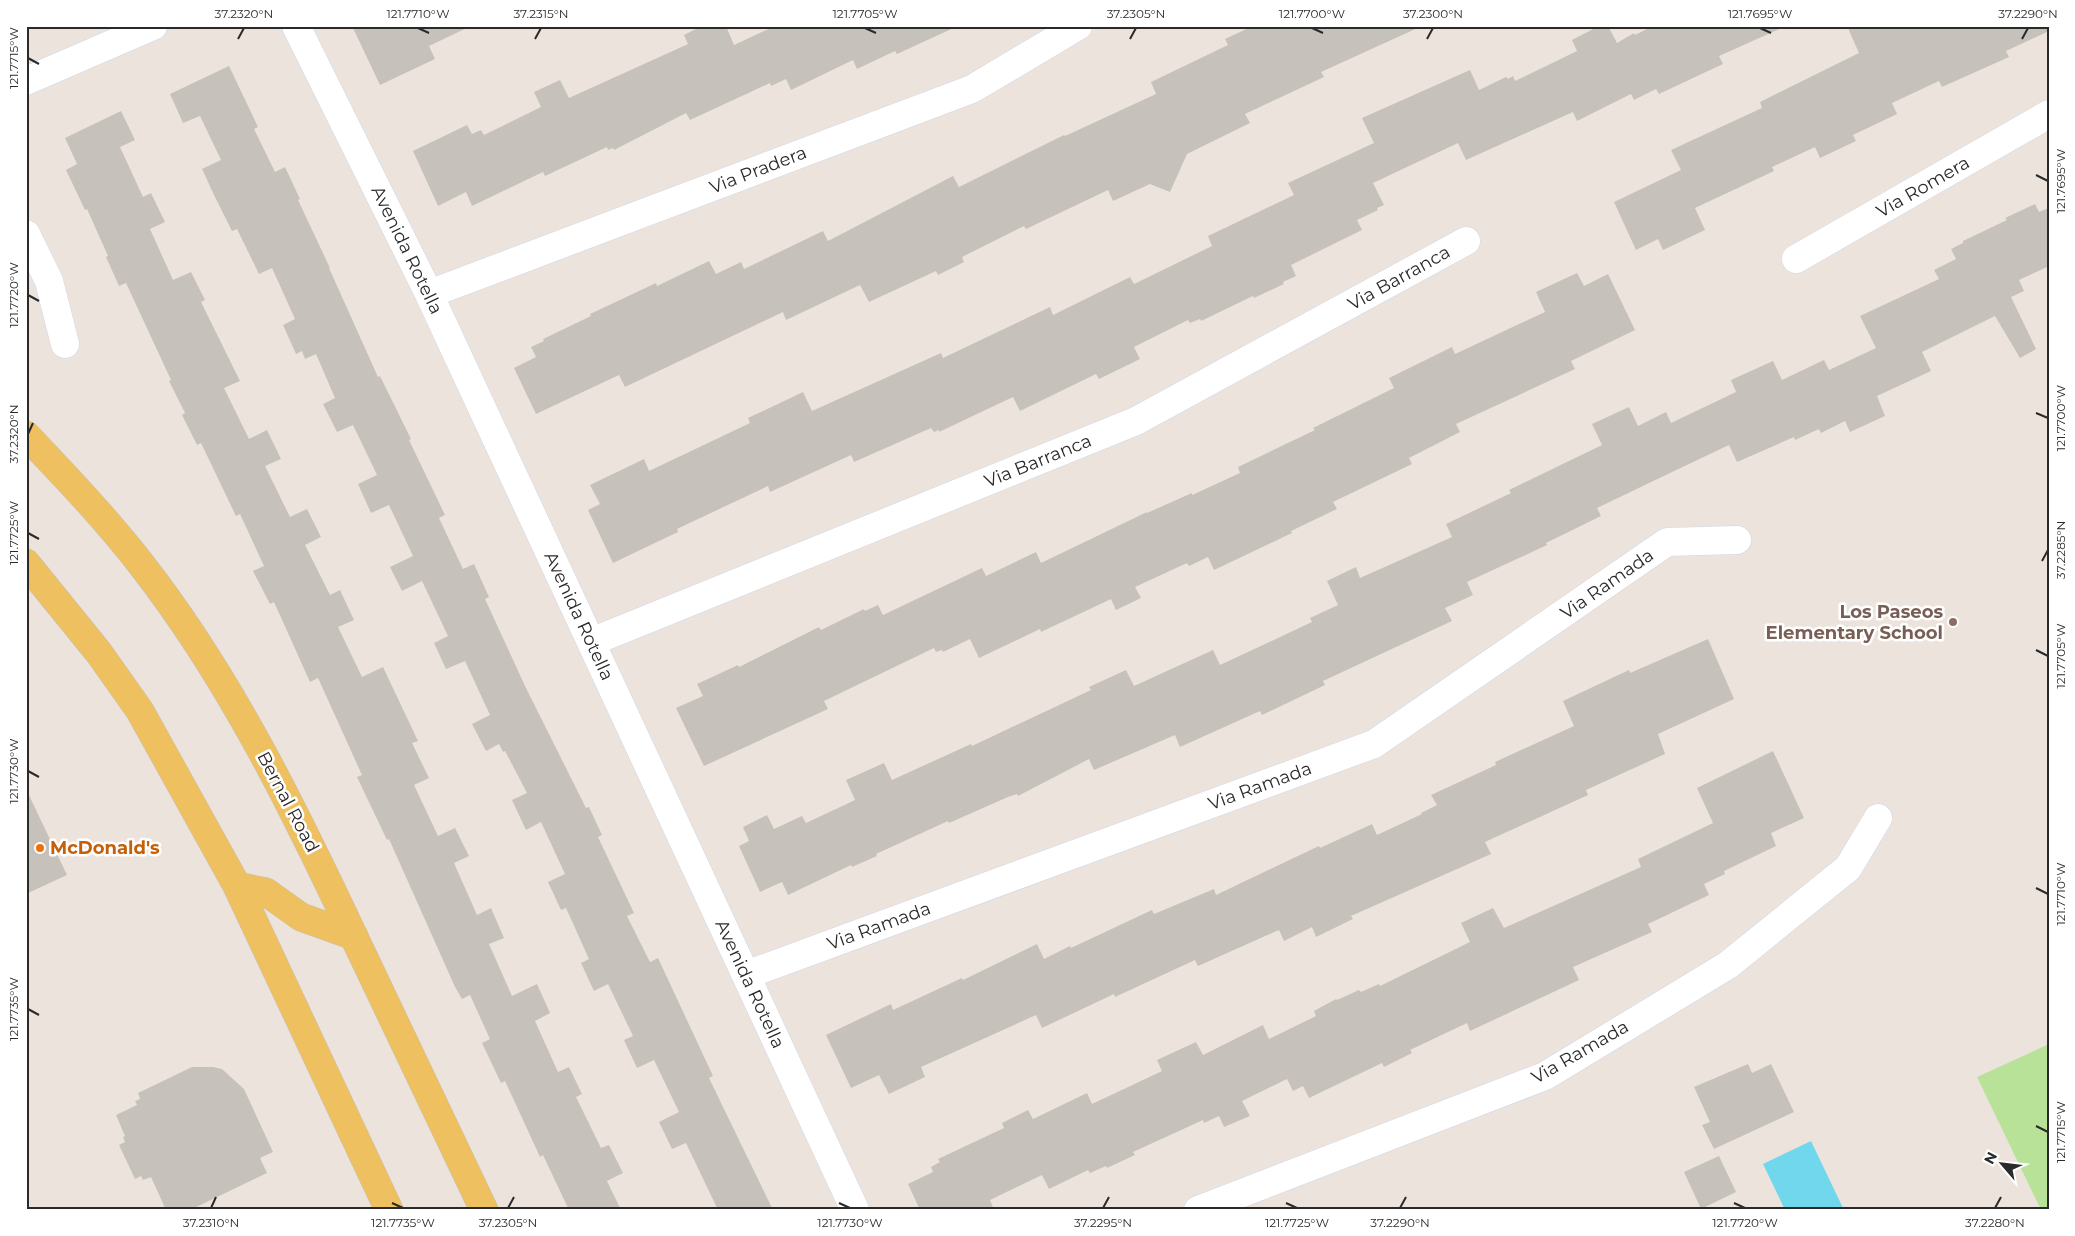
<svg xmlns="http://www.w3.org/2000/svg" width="2075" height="1236" viewBox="0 0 2075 1236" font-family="Montserrat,sans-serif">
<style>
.green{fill:#b9e299}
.water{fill:#71d7ed}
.building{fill:#c7c1bc}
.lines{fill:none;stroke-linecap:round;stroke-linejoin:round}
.minor-casing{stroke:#d2d6e3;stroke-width:29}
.major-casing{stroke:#c3c3c3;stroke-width:29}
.minor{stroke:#fff;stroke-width:28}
.major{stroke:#eec05f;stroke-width:28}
.ticks{fill:none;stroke:#2a2a2a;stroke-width:2}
.education-dot{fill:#8d6e63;stroke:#fff;stroke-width:2}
.food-dot{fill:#e8710a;stroke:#fff;stroke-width:2}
.labels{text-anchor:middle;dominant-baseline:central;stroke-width:5;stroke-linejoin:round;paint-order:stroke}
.street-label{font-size:18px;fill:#2a2a2a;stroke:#fff}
.education-label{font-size:18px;font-weight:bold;fill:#785e54;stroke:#fff;text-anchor:end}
.food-label{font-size:18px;font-weight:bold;fill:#c56008;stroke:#fff;text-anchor:start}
.neatline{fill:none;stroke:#2a2a2a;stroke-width:2}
.ticks-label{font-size:12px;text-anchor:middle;fill:#2a2a2a}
</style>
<rect width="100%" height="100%" fill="#ece4dc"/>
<path class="green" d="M2049,1044V1210H2041L1977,1077Z"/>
<path class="water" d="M1811,1141L1844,1210H1785L1763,1164Z"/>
<path class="building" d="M352,26H471L429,46L435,59L380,85Z
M702,26H726L734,45L775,26H958L897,54L895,51L857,69L853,60L791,90L786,79L771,86L770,83L690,120L686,113L614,150L613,148L608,150L607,147L545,176L543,172L472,206L466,192L438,206L413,151L467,125L472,134L481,130L484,135L541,107L534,92L560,80L569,98L688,44L684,35Z
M1253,26H1422L1321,72L1324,77L1245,114L1250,123L1187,154L1170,192L1150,184L1113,201L1108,190L1026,229L1024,226L962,257L964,262L938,275L936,271L869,302L860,285L786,320L783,312L625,387L619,375L536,414L514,368L536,357L531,347L544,341L543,339L591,316L590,314L656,283L657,286L709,261L716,274L741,262L744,269L823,231L828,241L953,176L959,187L1064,135L1065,136L1156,94L1151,82L1228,45L1225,39Z
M1599,26H1608L1617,43L1634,33L1635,35L1653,26H1786L1719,56L1723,64L1659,94L1656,89L1634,100L1631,94L1577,121L1573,112L1466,160L1458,143L1373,183L1384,205L1377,208L1378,210L1357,220L1362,230L1291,265L1296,276L1283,282L1284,284L1254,298L1253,296L1201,321L1200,319L1190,323L1188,320L1134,347L1140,359L1099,379L1096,374L1020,411L1013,397L939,432V430L934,432L931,428L854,462L851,455L770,492L768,486L677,529L678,532L613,563L588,510L600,504L590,485L644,459L649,471L750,423L748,418L803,392L812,411L941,353L943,358L1050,307L1053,315L1130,277L1134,284L1212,246L1208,236L1294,195L1288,183L1374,143L1362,118L1470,70L1479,90L1506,77L1508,79L1513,76L1515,81L1577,51L1572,40Z
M1847,26H2049V31L2006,51L2009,57L1942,87L1939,81L1892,103L1897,114L1853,135L1856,141L1820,158L1815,147L1772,167L1774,171L1695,208L1705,230L1663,250L1658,239L1636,250L1614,202L1681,170L1671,150L1762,108L1760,102L1859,53Z
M229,66L258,127L254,129L275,172L285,167L300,199L298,200L330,268H329L378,377L380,376L411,439L409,440L445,515L439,518L463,569L474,564L489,597L485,599L526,688L586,808L589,807L602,835L598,837L634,913L627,916L650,962L658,958L713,1076L709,1078L773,1210H718L686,1143L672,1149L659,1122L679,1112L654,1060L637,1068L624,1040L633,1036L608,984L594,991L581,963L589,959L566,908L561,910L548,882L565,874L541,822L526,830L512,800L527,793L505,751L503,752L499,744L486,751L472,724L490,715L465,661L446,669L434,643L448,636L422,581L402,591L390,567L413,556L389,505L371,513L358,484L377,475L353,425L337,432L323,404L335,398L316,354L305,359L302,351L296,354L283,325L295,319L272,268L259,274L237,229L232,231L215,197L202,169L221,160L200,116L183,123L170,94Z
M121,111L135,140L120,147L143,197L151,193L165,222L150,229L173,280L191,272L205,300L201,302L240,381L224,388L249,439L267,430L281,459L265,466L290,517L307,509L321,537L305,545L330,595L340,590L354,620L338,627L362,677L383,667L418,741L412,743L429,778L414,785L438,836L455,828L469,856L454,863L477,915L491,908L504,938L489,944L512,996L537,984L550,1013L535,1021L558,1072L569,1067L582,1094L576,1097L601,1148L609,1145L623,1173L607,1181L621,1210H569L543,1155L540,1157L505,1081L501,1083L482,1043L490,1039L470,995L462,999L455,987L389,839L387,840L357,777L362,775L318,678L310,682L274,602L270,604L253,571L264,566L240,514L236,516L201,443L197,445L182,415L185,413L169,381L171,380L126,283L119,286L106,257L108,256L87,209L85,210L66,170L77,164L65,138Z
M2035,204L2039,212L2049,208V266L2019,280L2024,291L2011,297L2036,349L2020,358L1995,316L1922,352L1931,371L1877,396L1885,416L1850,432L1845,421L1821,433L1819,429L1795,440L1794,437L1737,462L1729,445L1670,473L1597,508L1601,516L1546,543L1547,545L1467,582L1473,595L1445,608L1452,621L1323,681L1325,685L1262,715L1260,711L1180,747L1175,735L1094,770L1089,759L1018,796L1017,794L1008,797L949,823L948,821L876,854L877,856L852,867L851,865L788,895L782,882L760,892L739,846L749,841L743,827L767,815L774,829L802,816L806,823L855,800L846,780L884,763L892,780L971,744L972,746L1091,690L1089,687L1126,670L1134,686L1213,650L1220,665L1312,622L1310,618L1338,605L1327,581L1356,567L1360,578L1452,537L1446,524L1511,493L1509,490L1602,445L1592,424L1629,407L1638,426L1666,412L1671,423L1736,392L1731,380L1773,361L1782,380L1824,360L1829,370L1876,348L1860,316L1939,279L1934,270L1956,259L1951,249L1963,243V241L2007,220L2005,218Z
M1577,273L1584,286L1608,274L1635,330L1571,361L1575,369L1456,424L1460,432L1409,458L1412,464L1333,502L1337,509L1291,531L1292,533L1214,570L1208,557L1189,566L1187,563L1135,587L1141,598L1116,610L1111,599L1041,632L1040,629L979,658L970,639L943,652L942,650L936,652L934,648L824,701L828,709L704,766L676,708L703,696L697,684L738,665L739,667L819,627L821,630L864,609L865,611L878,605L883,615L982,568L986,576L1036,552L1041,563L1147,512V513L1192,493V495L1240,473L1238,467L1315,430L1313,428L1394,388L1389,378L1452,347L1455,354L1545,312L1536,292Z
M1708,639L1734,699L1658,734L1665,754L1586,790L1588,795L1485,842L1491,854L1351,916L1353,919L1316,937L1312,927L1284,941L1279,930L1198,966L1195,960L1115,997L1114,994L1042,1028L1036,1015L921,1067L925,1077L889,1094L879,1075L851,1088L826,1035L891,1004L893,1010L962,978L963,980L1037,944L1044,959L1070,946L1071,948L1152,910L1154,914L1214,889L1216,895L1319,846L1320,848L1372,824L1377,835L1422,814L1421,813L1437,805L1431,795L1496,765L1495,762L1574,726L1563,701L1629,670L1630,673Z
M1773,751L1804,818L1771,833L1776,846L1724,871L1725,874L1704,884L1709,895L1648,924L1652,932L1573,967L1579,980L1470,1031L1467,1023L1410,1050L1412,1053L1384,1067L1382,1063L1309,1098L1303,1086L1293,1091L1287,1079L1242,1101L1250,1116L1224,1127L1219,1116L1204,1123L1203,1120L1133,1152L1135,1155L1107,1168L1106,1166L1090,1173L1088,1170L1049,1189L1042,1175L990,1200L994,1210H920L908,1184L933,1172L931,1167L940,1162L938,1159L1004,1128L1002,1123L1028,1110L1033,1119L1087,1093L1092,1104L1162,1071L1157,1060L1196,1042L1203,1055L1263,1025L1269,1039L1316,1016L1314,1011L1336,999L1337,1000L1359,990L1361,992L1379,984L1380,986L1470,942L1461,923L1493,908L1504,928L1641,867L1638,859L1713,823L1697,788Z
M26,789L67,875L26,894Z
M1748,1064L1752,1073L1771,1064L1794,1112L1714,1149L1702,1125L1710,1122L1694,1087Z
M192,1067H213L222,1069L244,1089L273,1152L260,1158L267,1173L190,1210H166L151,1177L143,1180L141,1176L135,1179L119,1145L125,1142L123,1137L125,1136L116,1115L137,1105L135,1101L140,1099L138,1093Z
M1719,1156L1736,1192L1701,1209L1684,1172Z"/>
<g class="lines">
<g class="minor-casing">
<path id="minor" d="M296,26L429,294L855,1210
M26,81L153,26
M26,234L49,281L65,344
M1796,259L2049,114
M429,294L972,89L1078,26
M591,642L1136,421L1466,241
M746,975L1374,744L1667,542L1737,540
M1198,1210L1545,1076L1728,965L1848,868L1878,818"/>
</g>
<g class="major-casing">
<path id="major" d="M26,435C66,477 106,519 141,564C230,678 294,809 355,939C398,1029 441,1119 484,1210
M26,563L99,653L140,711L237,886L389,1210
M237,886L266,892L301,917L354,936"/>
</g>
<use href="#minor" class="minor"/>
<use href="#major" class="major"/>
</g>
<path class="ticks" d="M418,28L429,33M865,28L876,33M1312,28L1323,33M1760,28L1771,33M238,39L244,28M535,39L541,28M1130,39L1136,28M1427,39L1433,28M2022,39L2028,28M28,58L39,64M2036,175L2048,181M28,295L39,301M2036,413L2048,418M28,434L33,423M28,533L39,539M2042,561L2048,550M2036,650L2048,656M28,771L39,777M2036,888L2048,894M28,1009L39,1015M2036,1126L2048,1132M392,1203L403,1208M839,1203L850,1208M1286,1203L1297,1208M1734,1203L1745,1208M211,1208L216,1197M508,1208L514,1197M1103,1208L1109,1197M1400,1208L1406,1197M1995,1208L2001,1197"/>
<circle class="education-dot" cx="1953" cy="622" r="5"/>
<circle class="food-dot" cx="40" cy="848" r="5"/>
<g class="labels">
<g class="street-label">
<text transform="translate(758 170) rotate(-21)">Via Pradera</text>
<text transform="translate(1923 187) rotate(-30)">Via Romera</text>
<text transform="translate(407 250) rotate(64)">Avenida Rotella</text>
<text transform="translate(1399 278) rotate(-29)">Via Barranca</text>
<text transform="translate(1038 461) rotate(-22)">Via Barranca</text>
<text transform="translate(1607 584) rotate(-35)">Via Ramada</text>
<text transform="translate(579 616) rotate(65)">Avenida Rotella</text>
<text transform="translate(1260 786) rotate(-20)">Via Ramada</text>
<text transform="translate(288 802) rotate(62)">Bernal Road</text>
<text transform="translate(879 926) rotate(-20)">Via Ramada</text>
<text transform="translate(750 984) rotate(65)">Avenida Rotella</text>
<text transform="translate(1580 1052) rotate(-30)">Via Ramada</text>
</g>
<g class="education-label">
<text x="1943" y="612">Los Paseos<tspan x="1943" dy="21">Elementary School</tspan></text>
</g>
<g class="food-label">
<text x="50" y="848">McDonald's</text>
</g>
</g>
<rect width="2075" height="1236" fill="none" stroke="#ffffff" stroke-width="55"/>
<g transform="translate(2002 1164) rotate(298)" stroke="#ffffff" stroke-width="4" paint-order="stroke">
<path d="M0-4L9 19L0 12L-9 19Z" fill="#2a2a2a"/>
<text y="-8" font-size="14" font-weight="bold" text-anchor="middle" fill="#2a2a2a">N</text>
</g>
<rect x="28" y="28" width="2020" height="1180" class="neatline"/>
<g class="ticks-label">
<text x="244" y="18">37.2320°N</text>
<text x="418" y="18">121.7710°W</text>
<text x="541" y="18">37.2315°N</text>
<text x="865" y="18">121.7705°W</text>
<text x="1136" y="18">37.2305°N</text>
<text x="1312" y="18">121.7700°W</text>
<text x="1433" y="18">37.2300°N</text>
<text x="1760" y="18">121.7695°W</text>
<text x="2028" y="18">37.2290°N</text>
<text transform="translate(14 58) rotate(-90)" y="4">121.7715°W</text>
<text transform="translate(2061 181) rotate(-90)" y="4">121.7695°W</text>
<text transform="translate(14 295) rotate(-90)" y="4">121.7720°W</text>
<text transform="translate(2061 418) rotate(-90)" y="4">121.7700°W</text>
<text transform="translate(14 434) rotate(-90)" y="4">37.2320°N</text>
<text transform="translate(14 533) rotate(-90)" y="4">121.7725°W</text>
<text transform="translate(2061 550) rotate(-90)" y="4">37.2285°N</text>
<text transform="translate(2061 656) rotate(-90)" y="4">121.7705°W</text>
<text transform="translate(14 771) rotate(-90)" y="4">121.7730°W</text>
<text transform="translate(2061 894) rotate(-90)" y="4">121.7710°W</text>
<text transform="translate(14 1009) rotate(-90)" y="4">121.7735°W</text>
<text transform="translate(2061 1132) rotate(-90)" y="4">121.7715°W</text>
<text x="211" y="1227">37.2310°N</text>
<text x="403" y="1227">121.7735°W</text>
<text x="508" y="1227">37.2305°N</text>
<text x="850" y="1227">121.7730°W</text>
<text x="1103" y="1227">37.2295°N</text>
<text x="1297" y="1227">121.7725°W</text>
<text x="1400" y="1227">37.2290°N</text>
<text x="1745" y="1227">121.7720°W</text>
<text x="1995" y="1227">37.2280°N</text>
</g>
</svg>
